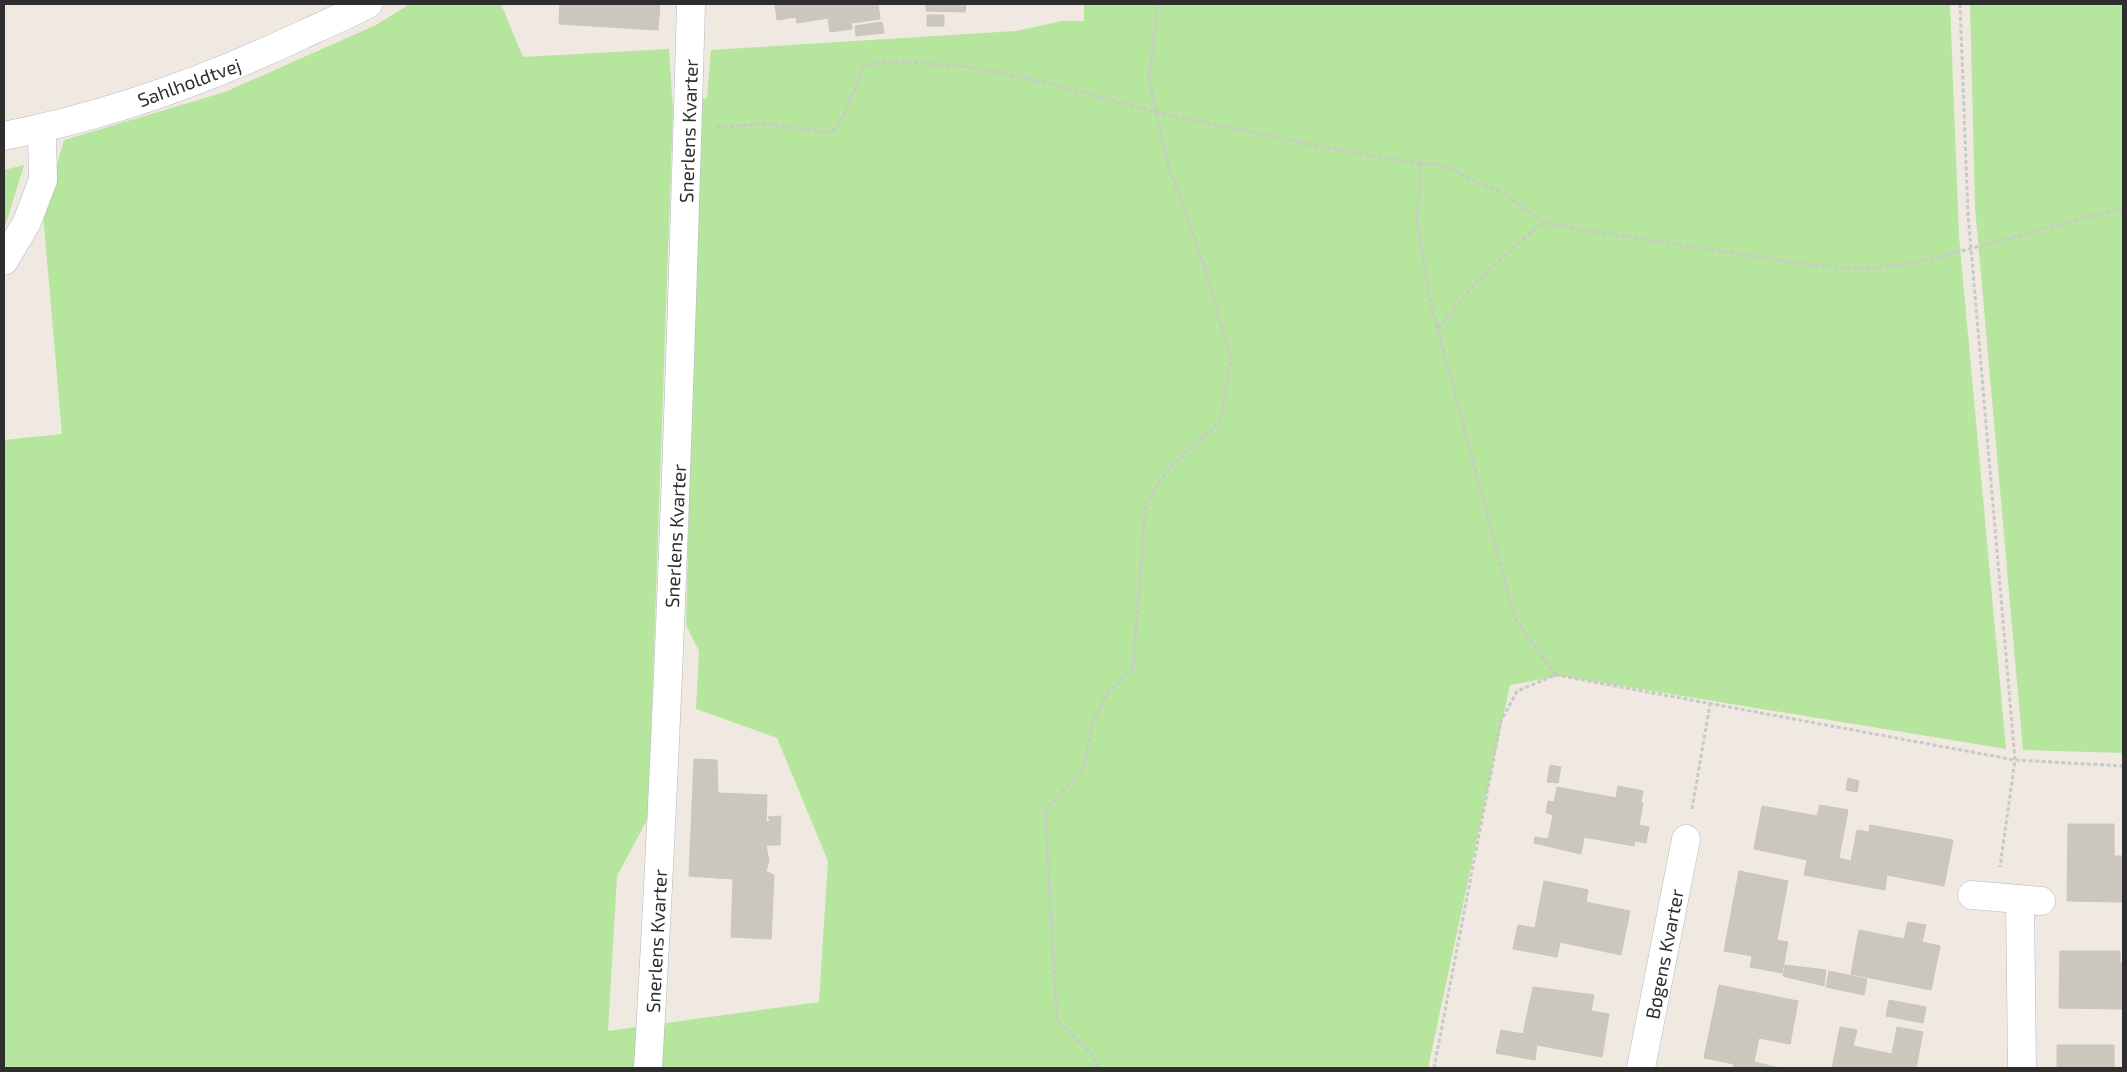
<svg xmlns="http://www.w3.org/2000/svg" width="2127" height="1072" viewBox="0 0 2127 1072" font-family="'Exo 2',sans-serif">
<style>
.green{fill:#b6e59e}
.building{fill:#cbc7bf;stroke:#cbc5ba}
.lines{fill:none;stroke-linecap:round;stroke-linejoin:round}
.minor-casing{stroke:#b4b7c1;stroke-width:29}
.path{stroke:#c9c9c9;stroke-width:3;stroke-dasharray:4 2.5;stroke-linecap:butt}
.minor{stroke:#fff;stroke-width:28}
.labels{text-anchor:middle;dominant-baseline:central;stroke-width:4;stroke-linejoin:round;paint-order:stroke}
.street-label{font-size:19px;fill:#2e2e2e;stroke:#fff}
</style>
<rect width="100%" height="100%" fill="#efe9e1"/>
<path class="green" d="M410,4H501L523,57L669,49L673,111L648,818L617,876L608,1031L819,1002L828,861L777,738L696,709L699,651L686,625L699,99L707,98L711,50L1016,31L1062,21H1084V4H1950L1959,236L2006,749L1561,676L1510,685L1428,1068H4V440L62,434L43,214L64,140L225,92L376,25Z
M1970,4H2123V753L2023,750L1975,207Z
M24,165L4,230V170Z"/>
<path class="building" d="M560,4H660L658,30L559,24Z
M775,4H878L880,19L851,23L852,29L830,32L828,18L797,23L796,17L777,20Z
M926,4H966L965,12L926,11Z
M927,15H944V26H927Z
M882,22L884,33L856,36L855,26Z
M694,759L717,760L718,793L767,795L766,822L770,821L768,817L781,816L780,845H766L769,861L766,871L774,875L771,939L731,937L733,879L689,876Z
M1550,765L1561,767L1558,783L1547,782Z
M1848,778L1859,781L1857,792L1846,790Z
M1618,786L1643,791L1641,803H1643L1639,825L1649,827L1646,843L1635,841L1634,846L1584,837L1581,854L1534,843L1535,837L1548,839L1553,815L1546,813L1548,801L1554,802L1557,787L1616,798Z
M1820,805L1848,810L1839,858L1851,861L1857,830L1869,832L1870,825L1953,840L1944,886L1887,875L1885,890L1804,875L1807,860L1754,849L1762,806L1817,816Z
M2068,824H2114V856H2123V902L2067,901Z
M1739,871L1788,881L1777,940L1788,942L1782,973L1750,967L1752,956L1724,951Z
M1544,881L1588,890L1586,902L1630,911L1621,955L1560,942L1557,957L1513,949L1518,925L1535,928Z
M1908,922L1926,925L1922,942L1940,946L1931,990L1851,974L1859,930L1904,939Z
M2060,951H2120V963H2123V1009L2059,1008Z
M1785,965L1826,970L1824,986L1783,976Z
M1829,971L1867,979L1864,995L1826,987Z
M1719,985L1798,1001L1790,1044L1759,1038L1754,1062L1780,1068H1733L1734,1064L1704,1058Z
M1533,987L1594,995L1591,1011L1609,1014L1602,1057L1537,1045L1535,1060L1496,1053L1501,1030L1523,1034Z
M1889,1000L1926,1007L1923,1023L1886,1016Z
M1840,1027L1857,1030L1853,1046L1892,1054L1897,1027L1923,1032L1916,1068H1832Z
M2057,1045H2114V1068H2057Z"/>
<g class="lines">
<g class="minor-casing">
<path id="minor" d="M4,136C107,116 207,80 302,35C324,25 347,15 368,4
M4,261L27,222L43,180L42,129
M1972,895L2041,901
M2020,899L2022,1068
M648,1068C669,714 681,359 691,4
M1641,1068L1686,839"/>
</g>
<path class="path" d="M1960,4L1968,214L2015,760L2000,867
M717,127L767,124L831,133L843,117L864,66L882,62H910L969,67L1044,82L1156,112L1231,128L1358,154L1443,166L1505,194L1543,222L1583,230L1819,266L1871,268L1916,263L2123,208
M1421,163L1417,222L1430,300L1515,619L1556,675
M1438,329L1478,280L1543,222
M4,480V490
M1692,809L1710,704
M1098,1068L1092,1054L1057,1020L1045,811L1083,769L1093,721L1108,693L1133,669L1146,501L1172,465L1220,422L1231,359L1203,261L1168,165L1149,78L1158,4
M1434,1068L1501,721L1517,691L1556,675L2015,760L2123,766"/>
<use href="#minor" class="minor"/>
</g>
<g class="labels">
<g class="street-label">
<text transform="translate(189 82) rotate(-20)">Sahlholdtvej</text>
<text transform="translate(688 131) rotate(-88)">Snerlens Kvarter</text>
<text transform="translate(675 536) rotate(-87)">Snerlens Kvarter</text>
<text transform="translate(656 941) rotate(-87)">Snerlens Kvarter</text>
<text transform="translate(1664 954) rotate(-79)">Bøgens Kvarter</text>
</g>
</g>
<rect width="2127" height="1072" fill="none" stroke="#2e2e2e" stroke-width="10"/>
</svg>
